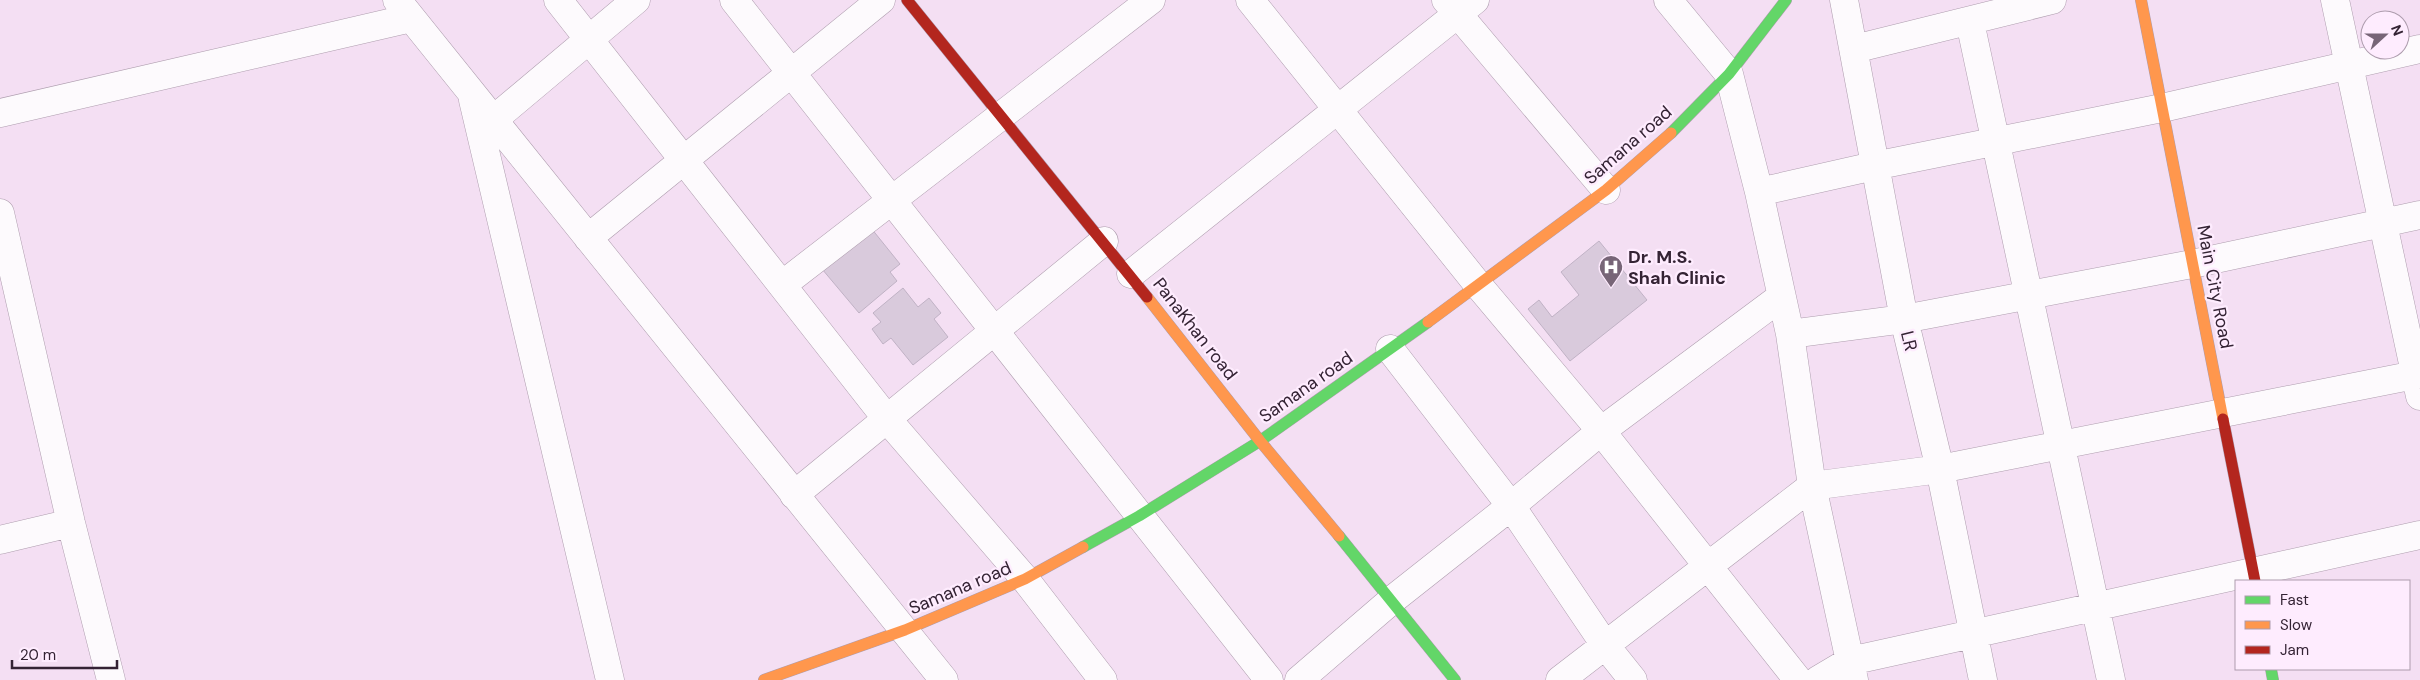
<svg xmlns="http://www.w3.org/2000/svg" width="2420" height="680" viewBox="0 0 2420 680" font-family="'DM Sans',sans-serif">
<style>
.building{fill:#d9cadc;stroke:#c0b2c5}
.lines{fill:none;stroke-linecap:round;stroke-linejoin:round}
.street-casing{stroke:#ae9dae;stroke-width:29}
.fast-casing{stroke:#ae9dae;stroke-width:12}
.slow-casing{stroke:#ae9dae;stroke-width:12}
.jam-casing{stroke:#ae9dae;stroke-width:12}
.street{stroke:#fdfafd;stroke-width:28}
.fast{stroke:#63d668;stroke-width:11}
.slow{stroke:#ff974d;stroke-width:11}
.jam{stroke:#b3261e;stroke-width:11}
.labels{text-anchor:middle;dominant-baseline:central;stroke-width:4.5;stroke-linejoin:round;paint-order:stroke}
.street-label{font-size:18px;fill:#342334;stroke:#feecfe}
.poi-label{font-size:18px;font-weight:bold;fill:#342334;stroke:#feecfe;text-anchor:start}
</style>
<rect width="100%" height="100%" fill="#f4dff3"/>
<path class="building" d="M871,228L900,264L890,272L897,281L859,313L822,269Z
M1599,241L1647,300L1570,361L1528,309L1539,300L1552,317L1579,295L1561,272Z
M903,288L918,307L929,298L941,313L934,319L948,337L913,365L891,338L883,344L872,329L881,322L873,313Z"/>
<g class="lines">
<g class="street-casing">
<path id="street" d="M397,0L944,680
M558,0L887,419L1025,579L1103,680
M734,0L1269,680
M1250,0L1479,286L1601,431L1798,680
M1446,0L1606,190
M1668,0L1729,74L1759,192L1790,334L1812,486L1854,680
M1844,0L1904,319L1940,469L1983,680
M2335,0L2420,396
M1970,22L2111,680
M1854,49L2052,0
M473,100L610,680
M0,113L411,18
M493,120L636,0
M1759,192L1874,166L2162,108L2420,49
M0,213L71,523L111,680
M588,238L881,0
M1131,274L1475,0
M782,285L1151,0
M1790,334L1904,319L2192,264L2420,215
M1390,349L1511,506L1605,645L1633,680
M794,495L1104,241
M0,540L71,523
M1299,680L1392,600L1511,506L1601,431L1781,297
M1560,680L1812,486L1940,469L2420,374
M1818,680L1850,661L2420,535"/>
</g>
<g class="fast-casing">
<path id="fast" d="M1671,133L1729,74L1786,0
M1339,536L1455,680
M1083,547L1139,516L1260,441L1428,322
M2271,669L2273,680"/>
</g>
<g class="slow-casing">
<path id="slow" d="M2141,0L2223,419
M1147,297L1260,441L1339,536
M1428,322L1606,190L1671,133
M764,680L905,630L1025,579L1083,547"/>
</g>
<g class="jam-casing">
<path id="jam" d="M907,0L1147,297
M2223,419L2255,581"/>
</g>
<use href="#street" class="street"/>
<use href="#fast" class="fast"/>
<use href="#slow" class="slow"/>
<use href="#jam" class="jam"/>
</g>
<defs>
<g id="hospital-pin" transform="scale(1.25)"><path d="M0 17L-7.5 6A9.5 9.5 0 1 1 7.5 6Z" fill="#776577" stroke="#feecfe"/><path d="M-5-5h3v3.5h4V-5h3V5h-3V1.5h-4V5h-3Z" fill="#fff"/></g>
</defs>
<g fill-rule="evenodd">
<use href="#hospital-pin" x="1611" y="267"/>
</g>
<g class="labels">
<g class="street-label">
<text transform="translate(1628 145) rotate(-41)">Samana road</text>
<text transform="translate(2215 287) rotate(79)">Main City Road</text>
<text transform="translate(1195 329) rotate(52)">PanaKhan road</text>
<text transform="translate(1909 341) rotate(76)">LR</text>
<text transform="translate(1306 387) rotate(-35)">Samana road</text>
<text transform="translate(960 588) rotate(-23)">Samana road</text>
</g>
<g class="poi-label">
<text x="1628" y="257">Dr. M.S.<tspan x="1628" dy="21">Shah Clinic</tspan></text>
</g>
</g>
<rect x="2235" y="580" width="175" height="90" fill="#feecfe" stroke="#ad9cad"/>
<rect x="2245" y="596" width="25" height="8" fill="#63d668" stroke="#ad9cad"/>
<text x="2280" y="605" font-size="15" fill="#342334">Fast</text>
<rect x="2245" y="621" width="25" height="8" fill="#ff974d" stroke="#ad9cad"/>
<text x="2280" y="630" font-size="15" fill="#342334">Slow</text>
<rect x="2245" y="646" width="25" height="8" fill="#b3261e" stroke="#ad9cad"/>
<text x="2280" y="655" font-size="15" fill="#342334">Jam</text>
<g transform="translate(2385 35) rotate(69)"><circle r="24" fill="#feecfe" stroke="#ad9cad"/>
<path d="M0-4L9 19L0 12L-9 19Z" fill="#776577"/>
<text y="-8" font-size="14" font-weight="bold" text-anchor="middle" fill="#342334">N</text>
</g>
<path d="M12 660v8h105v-8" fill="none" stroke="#342334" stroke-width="2.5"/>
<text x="20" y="660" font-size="15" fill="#342334" stroke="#feecfe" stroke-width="4" paint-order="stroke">20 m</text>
</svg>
